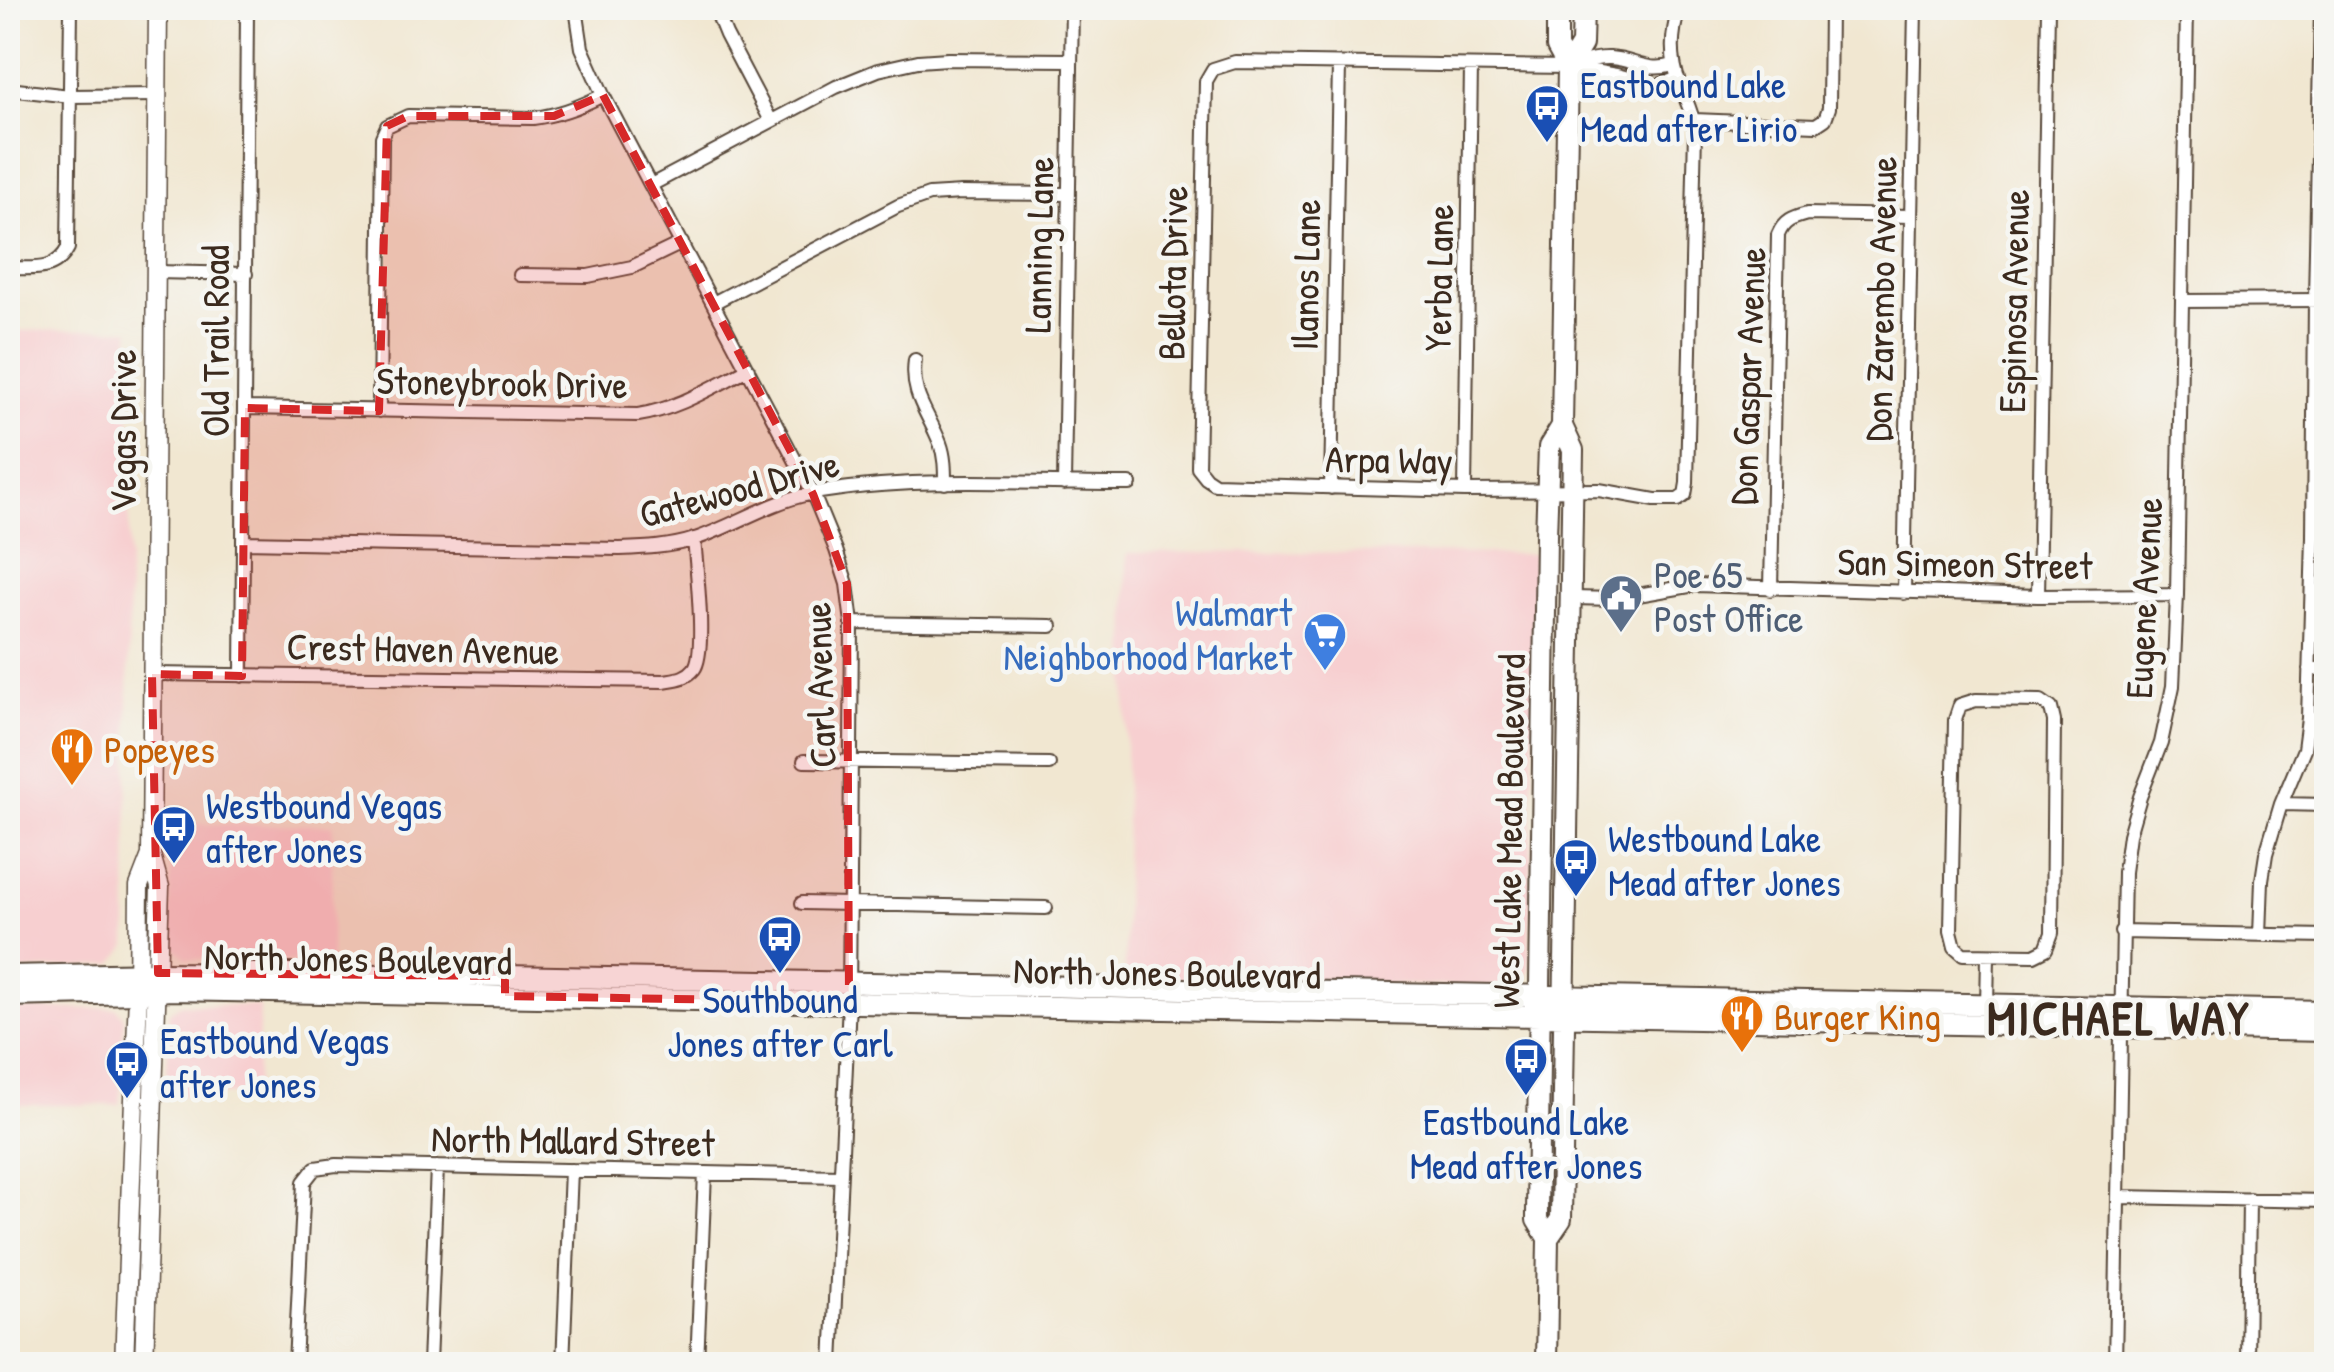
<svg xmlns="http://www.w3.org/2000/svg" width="2334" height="1372" viewBox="0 0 2334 1372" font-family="'Patrick Hand',sans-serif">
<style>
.built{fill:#f7cfd0}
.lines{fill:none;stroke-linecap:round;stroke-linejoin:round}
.minor-casing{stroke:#564639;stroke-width:16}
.secondary-casing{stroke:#564639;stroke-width:21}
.primary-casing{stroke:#564639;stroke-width:24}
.minor{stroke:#fff;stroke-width:12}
.secondary{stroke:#fff;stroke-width:18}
.primary{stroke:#fff;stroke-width:20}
.marked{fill:#d62828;fill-opacity:0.2;stroke:#d62828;stroke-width:8;stroke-dasharray:20 12;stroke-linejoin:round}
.labels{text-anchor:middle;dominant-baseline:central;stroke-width:9;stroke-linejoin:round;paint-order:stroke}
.transit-label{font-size:38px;fill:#164399;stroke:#f6f6f2;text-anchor:start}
.street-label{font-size:38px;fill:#3b2a1e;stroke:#f6f6f2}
.service-label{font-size:38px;fill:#4e5e75;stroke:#f6f6f2;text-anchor:start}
.shop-label{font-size:38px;fill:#366cbe;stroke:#f6f6f2;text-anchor:end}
.food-label{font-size:38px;fill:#c56008;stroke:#f6f6f2;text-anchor:start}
.district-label{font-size:48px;font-weight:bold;letter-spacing:2.5px;fill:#3b2a1e;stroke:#f6f6f2}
</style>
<rect width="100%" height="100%" fill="#f6f6f2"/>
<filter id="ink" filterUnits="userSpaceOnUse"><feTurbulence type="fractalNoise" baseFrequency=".01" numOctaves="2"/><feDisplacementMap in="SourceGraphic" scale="20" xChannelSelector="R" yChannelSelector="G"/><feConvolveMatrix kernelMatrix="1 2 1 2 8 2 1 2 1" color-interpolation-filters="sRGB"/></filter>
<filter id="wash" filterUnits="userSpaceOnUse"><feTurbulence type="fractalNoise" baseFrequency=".0048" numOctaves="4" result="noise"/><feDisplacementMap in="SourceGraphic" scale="40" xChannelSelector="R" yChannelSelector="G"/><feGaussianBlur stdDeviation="2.25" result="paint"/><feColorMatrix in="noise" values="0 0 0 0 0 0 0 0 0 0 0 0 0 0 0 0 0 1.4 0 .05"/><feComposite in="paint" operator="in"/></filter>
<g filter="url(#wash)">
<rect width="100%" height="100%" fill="#f1e7d1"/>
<path class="built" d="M130,329L127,946L113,964L8,972V331Z
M1243,552L1534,554L1535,637L1529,971L1520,987L1125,979L1127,553Z
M171,824L333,825L331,962L187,959L170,943Z
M181,1004L260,1006L256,1094L166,1095L169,1012Z
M116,1008L124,1017L120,1105H8V1010Z"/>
</g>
<g filter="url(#ink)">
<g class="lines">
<g class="minor-casing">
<path id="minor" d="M576,8L582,48L603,95L813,494L836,550L847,584L852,623L849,1002L832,1364
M715,8L726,35L771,121
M1570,66C1584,62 1596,57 1610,58C1637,60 1645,73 1674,65
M1678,78C1645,93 1647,81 1616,75C1601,72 1584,70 1568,67L1235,62L1213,69L1206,81L1198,468L1206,478L1215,484L1465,491L1599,490L1655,500H1678L1685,495L1687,483L1695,130C1693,113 1686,101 1680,85C1670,58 1671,35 1679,8
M8,89L70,96L157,95
M1694,120L1816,125L1825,119L1829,108L1830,8
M651,185L836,87L878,70L918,61L948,59L1071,60
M8,268C32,268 55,273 68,248L71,8
M156,272L246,274
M520,275L588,276L632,267L682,243
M2182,301L2326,300
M713,303L898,206L929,195L962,193L1069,194
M915,360C910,395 928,412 940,443C945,456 945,470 945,483
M245,408L638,415C678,409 712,387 748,369
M379,411L382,137L387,126L408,116L533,118C559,115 580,107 603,95
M1064,484L1072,8
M1331,488L1339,64
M1465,491L1471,66
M243,542L620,549C646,548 671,547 695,539C733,526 770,502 809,494C911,475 1026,484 1130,484
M1771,589L1778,235C1784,220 1793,218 1807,214L1911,216
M1904,593L1915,8
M2038,596L2048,8
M1573,598L1615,599L1695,585L2038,596L2177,595
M852,623L1051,626
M2309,669H2326
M152,674L664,681C675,679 686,679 694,669C707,653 696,564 694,539
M242,676L247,8
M1976,700L2041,701L2051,708L2054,721L2052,933L2046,949L2034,955L1963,954L1955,947L1951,931L1955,720L1960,705Z
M804,761L1049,764
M2281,804L2326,805
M802,903L1046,908
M2121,932L2326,936
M2260,935L2262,880L2266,854L2281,804L2304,749L2308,718L2313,537L2315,299L2321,8
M1987,1005L1988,956
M2119,1197L2326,1201
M295,1364L304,1182L315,1168L336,1165L840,1176
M429,1364L437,1167
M563,1364L571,1170
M697,1364L705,1173
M2115,1364L2124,872L2129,835L2140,797L2161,743L2173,686L2177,595L2187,8
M2247,1364L2249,1199"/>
</g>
<g class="secondary-casing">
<path id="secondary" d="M124,1364L138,993L139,886L151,855
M144,1364L160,887L151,855L158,8"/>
</g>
<g class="primary-casing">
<path id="primary" d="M1568,67L1582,44L1583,8
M8,976L158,973L505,976L2326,1011
M8,996L138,993L170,990C889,1003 1608,1016 2326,1031
M1548,1238L1561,1219L1573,450L1562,426L1568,67L1557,47V8
M1546,1364L1548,1238L1537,1220V1214L1546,536L1549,447L1562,426"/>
</g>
<use href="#minor" class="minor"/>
<use href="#secondary" class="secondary"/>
<use href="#primary" class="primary"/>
</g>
</g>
<path class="marked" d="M603,95L813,494L847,584L849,1002L505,996V976L158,973L152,674L242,676L245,408L379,411L387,126L408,116H554Z"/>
<defs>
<g id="bus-pin" transform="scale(2.25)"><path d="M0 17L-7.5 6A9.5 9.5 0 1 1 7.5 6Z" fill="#1a4fb4" stroke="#f6f6f2"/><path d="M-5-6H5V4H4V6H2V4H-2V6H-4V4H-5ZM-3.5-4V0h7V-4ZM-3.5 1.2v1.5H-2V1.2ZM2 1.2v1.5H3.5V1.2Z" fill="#fff"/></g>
<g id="civic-pin" transform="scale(2.25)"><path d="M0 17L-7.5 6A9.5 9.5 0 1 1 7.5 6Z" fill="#5c6f8a" stroke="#f6f6f2"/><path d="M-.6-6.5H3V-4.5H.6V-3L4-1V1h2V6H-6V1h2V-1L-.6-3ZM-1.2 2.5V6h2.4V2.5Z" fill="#fff"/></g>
<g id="supermarket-pin" transform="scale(2.25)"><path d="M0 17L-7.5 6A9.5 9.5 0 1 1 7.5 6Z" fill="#3f7fe0" stroke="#f6f6f2"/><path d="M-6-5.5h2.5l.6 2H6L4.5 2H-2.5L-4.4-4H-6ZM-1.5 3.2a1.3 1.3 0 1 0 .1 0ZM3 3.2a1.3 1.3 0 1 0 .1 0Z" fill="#fff"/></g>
<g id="restaurant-pin" transform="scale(2.25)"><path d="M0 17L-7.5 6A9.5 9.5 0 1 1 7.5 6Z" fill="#e8710a" stroke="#f6f6f2"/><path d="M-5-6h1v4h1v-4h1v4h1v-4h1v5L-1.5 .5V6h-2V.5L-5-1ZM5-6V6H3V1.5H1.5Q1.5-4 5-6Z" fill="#fff"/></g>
</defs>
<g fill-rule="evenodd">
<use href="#bus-pin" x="1547" y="106"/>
<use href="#civic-pin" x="1621" y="596"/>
<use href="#supermarket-pin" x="1325" y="634"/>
<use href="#restaurant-pin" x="72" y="749"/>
<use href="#bus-pin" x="174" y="827"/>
<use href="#bus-pin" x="1576" y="860"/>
<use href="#bus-pin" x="780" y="937"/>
<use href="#restaurant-pin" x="1742" y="1016"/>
<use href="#bus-pin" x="1526" y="1059"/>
<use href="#bus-pin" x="127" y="1062"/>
</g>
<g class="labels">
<g class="transit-label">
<text x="1580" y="84">Eastbound Lake<tspan x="1580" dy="44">Mead after Lirio</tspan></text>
<text x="206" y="805">Westbound Vegas<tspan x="206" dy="44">after Jones</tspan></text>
<text x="1608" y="838">Westbound Lake<tspan x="1608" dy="44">Mead after Jones</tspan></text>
<text x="780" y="999" text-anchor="middle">Southbound<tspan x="780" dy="44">Jones after Carl</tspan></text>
<text x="160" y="1040">Eastbound Vegas<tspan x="160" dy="44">after Jones</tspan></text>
<text x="1526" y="1121" text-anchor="middle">Eastbound Lake<tspan x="1526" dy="44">Mead after Jones</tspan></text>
</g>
<g class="street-label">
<text transform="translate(1038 245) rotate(-89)">Lanning Lane</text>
<text transform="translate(1172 273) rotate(-89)">Bellota Drive</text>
<text transform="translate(1305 275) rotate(-89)">Ilanos Lane</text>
<text transform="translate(1438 278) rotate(-89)">Yerba Lane</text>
<text transform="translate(1880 299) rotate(-89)">Don Zarembo Avenue</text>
<text transform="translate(2013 301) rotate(-89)">Espinosa Avenue</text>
<text transform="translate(215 341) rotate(-90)">Old Trail Road</text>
<text transform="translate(1747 376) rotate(-88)">Don Gaspar Avenue</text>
<text transform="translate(502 382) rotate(1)">Stoneybrook Drive</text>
<text transform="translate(122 431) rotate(-90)">Vegas Drive</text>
<text transform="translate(1389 459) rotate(1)">Arpa Way</text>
<text transform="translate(739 488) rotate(-15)">Gatewood Drive</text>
<text transform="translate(1965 563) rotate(1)">San Simeon Street</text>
<text transform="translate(2143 598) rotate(-87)">Eugene Avenue</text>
<text transform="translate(423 648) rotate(1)">Crest Haven Avenue</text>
<text transform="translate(819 685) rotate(-92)">Carl Avenue</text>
<text transform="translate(1508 831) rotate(-89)">West Lake Mead Boulevard</text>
<text transform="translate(358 958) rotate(1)">North Jones Boulevard</text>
<text transform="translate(1167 972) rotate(1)">North Jones Boulevard</text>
<text transform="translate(573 1140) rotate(1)">North Mallard Street</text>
</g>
<g class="service-label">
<text x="1654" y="574">Poe 65<tspan x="1654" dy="44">Post Office</tspan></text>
</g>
<g class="shop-label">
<text x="1292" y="612">Walmart<tspan x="1292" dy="44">Neighborhood Market</tspan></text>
</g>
<g class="food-label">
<text x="104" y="749">Popeyes</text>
<text x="1774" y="1016">Burger King</text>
</g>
<g class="district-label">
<text x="2119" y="1017">MICHAEL WAY</text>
</g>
</g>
<rect width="2334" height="1372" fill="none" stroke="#f6f6f2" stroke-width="40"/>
</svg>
